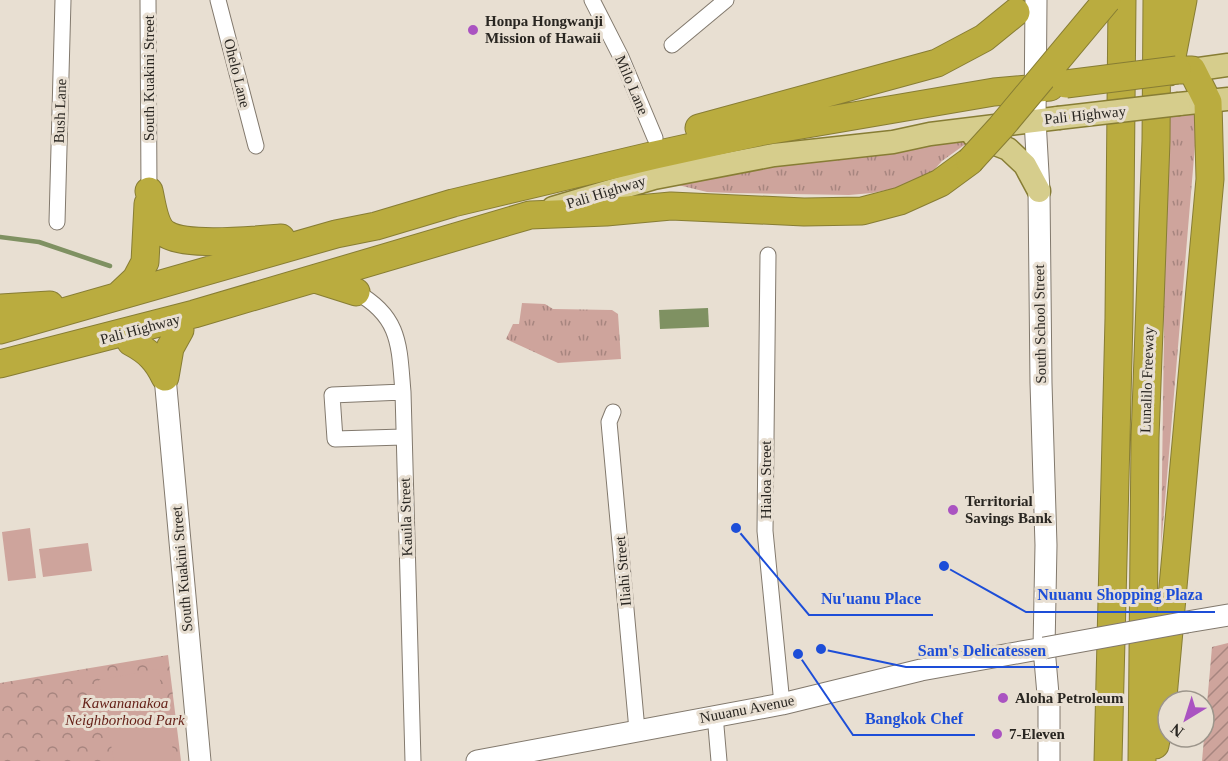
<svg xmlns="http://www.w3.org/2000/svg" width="1228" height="761" viewBox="0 0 1228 761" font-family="'Times New Roman',serif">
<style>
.grass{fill:url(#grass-tufts)}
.park{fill:url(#park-crowns)}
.garden{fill:url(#garden-furrows)}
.pitch{fill:#cea49c}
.water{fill:#7f9162}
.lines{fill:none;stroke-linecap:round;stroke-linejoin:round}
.stream{stroke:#7f9162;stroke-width:4.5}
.street-casing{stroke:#82796d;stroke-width:17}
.secondary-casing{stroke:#82796d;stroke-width:23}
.primary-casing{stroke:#877d34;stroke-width:25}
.highway-casing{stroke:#877d34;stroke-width:29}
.street{stroke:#fff;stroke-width:15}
.secondary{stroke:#fff;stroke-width:21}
.primary{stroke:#d6cd8c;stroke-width:22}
.highway{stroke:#baac3f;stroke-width:27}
.secondary-bridge-casing{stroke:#82796d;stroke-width:23;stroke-linecap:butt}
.primary-bridge-casing{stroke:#877d34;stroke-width:25;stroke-linecap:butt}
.highway-bridge-casing{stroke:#877d34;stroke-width:29;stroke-linecap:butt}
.secondary-bridge{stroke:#fff;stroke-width:21}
.primary-bridge{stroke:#d6cd8c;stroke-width:22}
.highway-bridge{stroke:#baac3f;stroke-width:27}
.poi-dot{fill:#aa53c1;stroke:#e8dfd2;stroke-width:2}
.labels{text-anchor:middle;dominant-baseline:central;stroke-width:6;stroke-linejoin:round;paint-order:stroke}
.poi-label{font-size:15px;font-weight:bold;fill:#292621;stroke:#e8dfd2;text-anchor:start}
.street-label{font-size:15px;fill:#292621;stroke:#e8dfd2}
.park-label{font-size:15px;font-style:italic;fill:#67231a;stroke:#e8dfd2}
.leader{fill:none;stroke:#1d4ed8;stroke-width:2}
.callout-dot{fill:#1d4ed8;stroke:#e8dfd2;stroke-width:2}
.callout-label{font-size:16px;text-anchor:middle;font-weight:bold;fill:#1d4ed8;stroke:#e8dfd2;stroke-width:6;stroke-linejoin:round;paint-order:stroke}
</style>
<defs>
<pattern id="grass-tufts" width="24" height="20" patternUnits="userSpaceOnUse" patternTransform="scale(1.5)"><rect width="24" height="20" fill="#cea49c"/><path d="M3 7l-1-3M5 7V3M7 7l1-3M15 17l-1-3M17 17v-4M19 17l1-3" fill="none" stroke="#a7857f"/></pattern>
<pattern id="park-crowns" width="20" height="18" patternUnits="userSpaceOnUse" patternTransform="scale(1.5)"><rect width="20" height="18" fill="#cea49c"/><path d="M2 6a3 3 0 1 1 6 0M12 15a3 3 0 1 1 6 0" fill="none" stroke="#a7857f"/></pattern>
<pattern id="garden-furrows" width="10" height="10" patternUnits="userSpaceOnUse" patternTransform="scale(1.5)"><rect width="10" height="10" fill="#cea49c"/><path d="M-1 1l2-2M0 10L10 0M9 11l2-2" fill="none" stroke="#a7857f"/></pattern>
</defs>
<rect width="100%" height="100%" fill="#e8dfd2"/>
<path class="grass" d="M1170,109L1198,110L1161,548L1164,333L1162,296Z
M974,138L942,161L932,172L906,186L872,193L849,195L733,193L707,192L674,184L707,173Z
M522,303L545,304L553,309L612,310L618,314L621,359L558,363L506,339L513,324H519Z"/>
<path class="park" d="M168,655L181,761H0V683Z"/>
<path class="garden" d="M1228,643V761H1202L1212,647Z"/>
<path class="pitch" d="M30,528L36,578L8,581L2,532Z
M88,543L92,571L43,577L39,549Z
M158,669L175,761H114L99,680Z"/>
<path class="water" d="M708,308L709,327L660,329L659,310Z"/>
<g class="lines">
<path class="stream" d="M0,237L39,242L110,266"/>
<g class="street-casing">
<path id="street" d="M148,0L149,191
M218,0L256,146
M592,0L621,57L655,138
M672,45L726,0
M57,222L63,0
M768,255L765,531L782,704
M356,292C401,317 399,346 403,392L413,761
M403,392L332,395L335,439L403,437
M613,412L609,422L637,730
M715,715L719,761"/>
</g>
<g class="secondary-casing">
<path id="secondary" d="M1036,0L1035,120L1039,191L1041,383L1046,545L1044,648L1049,706V761
M165,377L200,761
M1187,622L1228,615
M477,761L782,704L921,670L1044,648"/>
</g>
<g class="primary-casing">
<path id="primary" d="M1192,70L1228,65
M1179,104L1228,99
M973,135L1008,149L1025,165L1039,191
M553,208L654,178L774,155L893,142L930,134L1058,118"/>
</g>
<g class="highway-casing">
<path id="highway" d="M1169,72L1183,0
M699,128L937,63L984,38L1016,12
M149,191C152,203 154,227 166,234C186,247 256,240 281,238
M315,279L356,292
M119,295L136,279L145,262L148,204
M0,308L50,305
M0,330L336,234L376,226L453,203L655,155L760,132L994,92L1050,87
M131,342C148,351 157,360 165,377
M0,364L194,314L530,215L606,212L671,206L804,212L862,211L900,201L940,183L970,161
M165,377L170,348L180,330
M1155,745L1162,708L1210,179L1208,102L1192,70H1177
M1108,761L1119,318L1122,0
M1142,761L1145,438L1156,141L1157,0"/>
</g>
<use href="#street" class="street"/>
<use href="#secondary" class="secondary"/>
<use href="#primary" class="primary"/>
<use href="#highway" class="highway"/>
<g class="secondary-bridge-casing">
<path id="secondary-bridge" d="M1044,648L1187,622"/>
</g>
<g class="primary-bridge-casing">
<path id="primary-bridge" d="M1058,118L1179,104"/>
</g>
<g class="highway-bridge-casing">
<path id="highway-bridge" d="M1066,84L1177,70
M970,161L1001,127L1107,0"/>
</g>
<use href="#secondary-bridge" class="secondary-bridge"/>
<use href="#primary-bridge" class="primary-bridge"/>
<use href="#highway-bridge" class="highway-bridge"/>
</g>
<g class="poi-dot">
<circle cx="473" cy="30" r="6"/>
<circle cx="953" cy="510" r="6"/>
<circle cx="1003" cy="698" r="6"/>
<circle cx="997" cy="734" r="6"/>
</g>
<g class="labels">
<g class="poi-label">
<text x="485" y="21">Honpa Hongwanji<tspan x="485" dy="17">Mission of Hawaii</tspan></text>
<text x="965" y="501">Territorial<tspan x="965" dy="17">Savings Bank</tspan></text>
<text x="1015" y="698">Aloha Petroleum</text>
<text x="1009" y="734">7-Eleven</text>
</g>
<g class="street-label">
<text transform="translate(237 73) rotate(76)">Ohelo Lane</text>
<text transform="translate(149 78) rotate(-90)">South Kuakini Street</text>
<text transform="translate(632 85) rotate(67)">Milo Lane</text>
<text transform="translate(60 111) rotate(-88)">Bush Lane</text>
<text transform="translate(1085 115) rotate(-6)">Pali Highway</text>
<text transform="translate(606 192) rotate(-17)">Pali Highway</text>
<text transform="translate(1040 324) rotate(-91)">South School Street</text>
<text transform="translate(140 329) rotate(-15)">Pali Highway</text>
<text transform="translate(1147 380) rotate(-88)">Lunalilo Freeway</text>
<text transform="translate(766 480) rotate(-90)">Hialoa Street</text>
<text transform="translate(406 517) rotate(-92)">Kauila Street</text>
<text transform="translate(182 569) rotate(-95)">South Kuakini Street</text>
<text transform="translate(623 571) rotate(-95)">Iliahi Street</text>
<text transform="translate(747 709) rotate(-11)">Nuuanu Avenue</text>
</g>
<g class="park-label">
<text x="125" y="703">Kawananakoa<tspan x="125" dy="17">Neighborhood Park</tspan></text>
</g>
</g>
<path class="leader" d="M944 566L1026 612H1215M736 528L809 615H933M821 649L906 667H1059M798 654L853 735H975"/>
<g class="callout-dot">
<circle cx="944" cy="566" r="6"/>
<circle cx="736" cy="528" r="6"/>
<circle cx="821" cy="649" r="6"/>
<circle cx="798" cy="654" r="6"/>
</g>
<g class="callout-label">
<text x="1120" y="600">Nuuanu Shopping Plaza</text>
<text x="871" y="604">Nu'uanu Place</text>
<text x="982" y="656">Sam's Delicatessen</text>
<text x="914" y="724">Bangkok Chef</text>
</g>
<g transform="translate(1186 719) rotate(218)"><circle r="28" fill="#e8dfd2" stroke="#9c958b" stroke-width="1.5"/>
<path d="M0-4.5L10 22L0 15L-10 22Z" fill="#aa53c1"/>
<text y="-9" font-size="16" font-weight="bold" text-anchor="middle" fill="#292621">N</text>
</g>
</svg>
